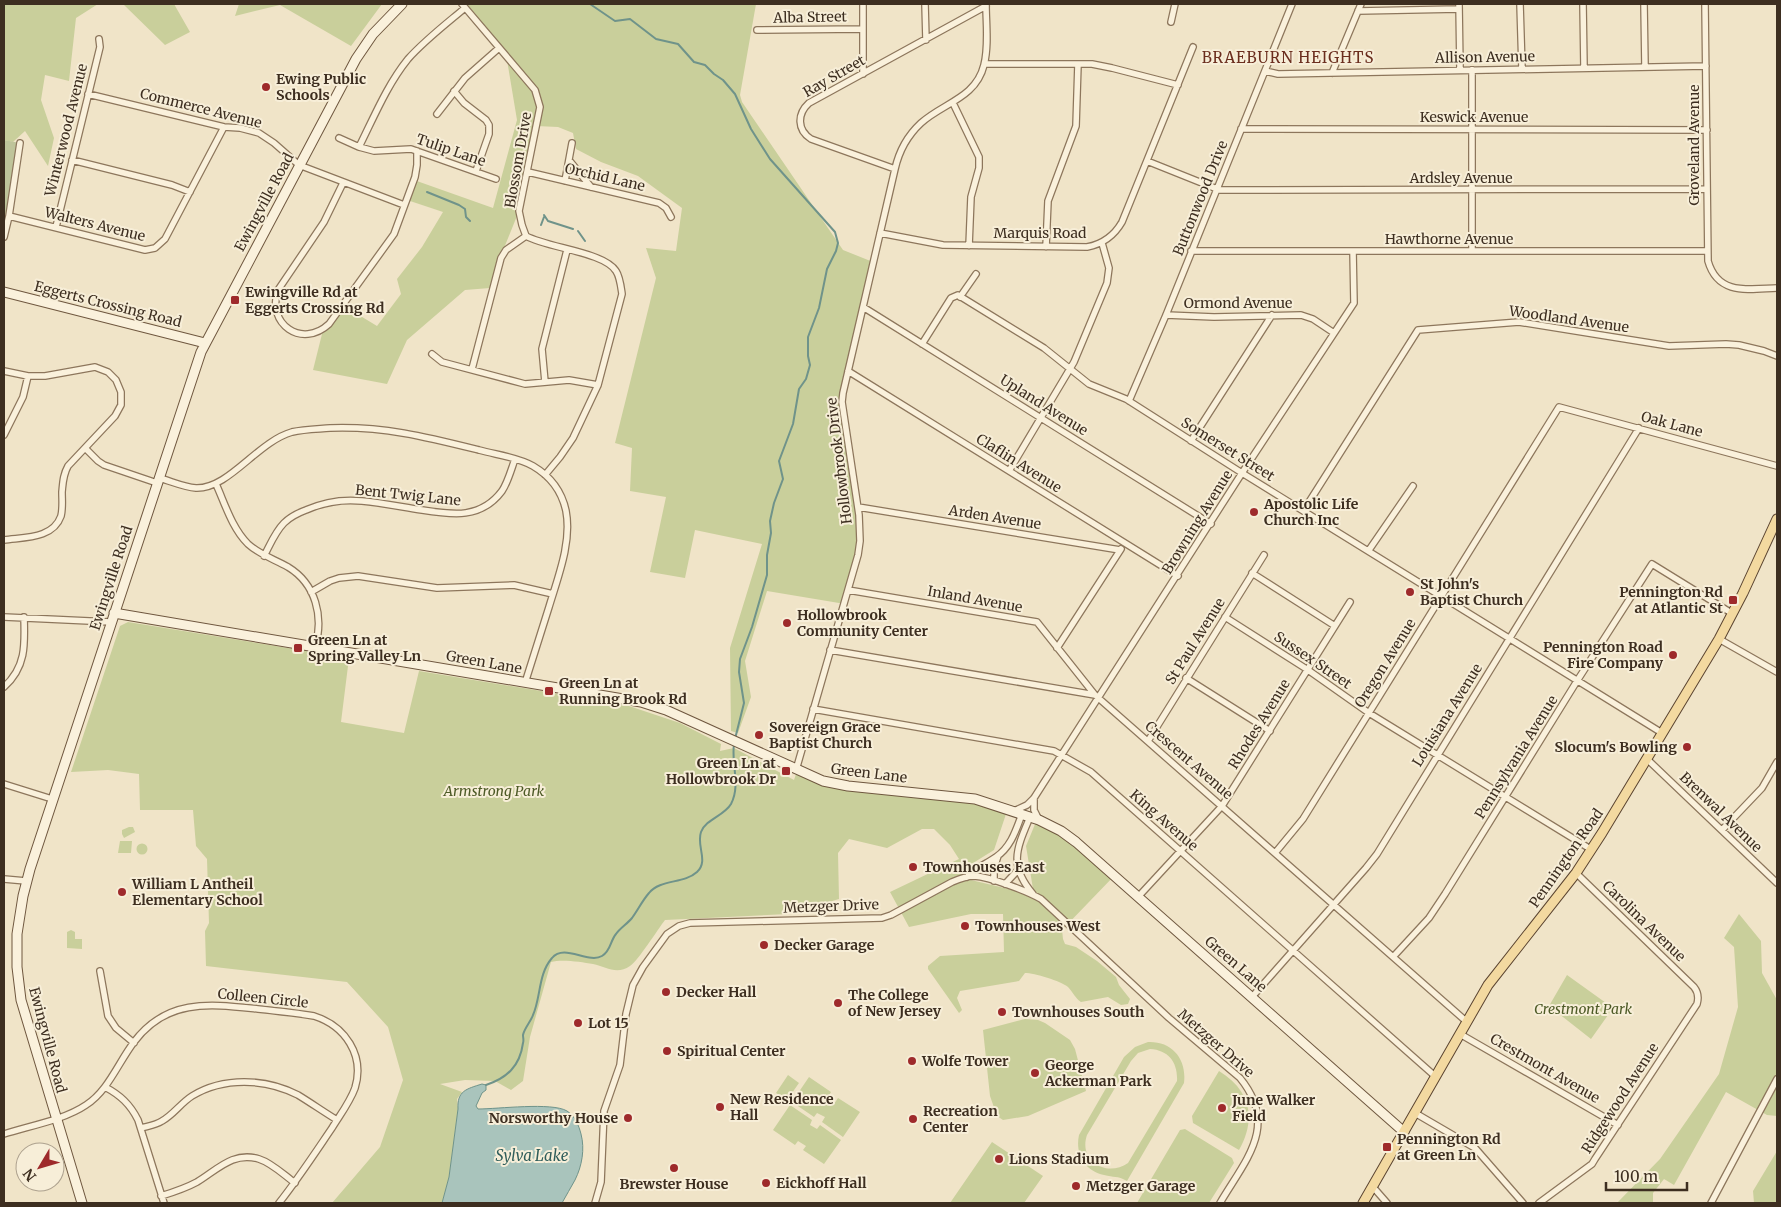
<svg xmlns="http://www.w3.org/2000/svg" width="1781" height="1207" viewBox="0 0 1781 1207" font-family="Merriweather,serif">
<style>
.green{fill:#c9cf9b;fill-rule:evenodd}
.cemetery{fill:#bfc49a}
.water{fill:#a9c4bc;stroke:#6f938a}
.lines{fill:none;stroke-linecap:round;stroke-linejoin:round}
.stream{stroke:#6f938a;stroke-width:2}
.street-casing{stroke:#8d765c;stroke-width:8}
.secondary-casing{stroke:#6f573f;stroke-width:11}
.primary-casing{stroke:#5b4430;stroke-width:11}
.street{stroke:#faf1dc;stroke-width:5.5}
.secondary{stroke:#faf1dc;stroke-width:9}
.primary{stroke:#f3d9a0;stroke-width:9}
.poi-dot{fill:#9e2a2b;stroke:#f7eed8;stroke-width:2}
.labels{text-anchor:middle;dominant-baseline:central;stroke-width:4;stroke-linejoin:round;paint-order:stroke}
.street-label{font-size:14px;fill:#3d2e20;stroke:#f7eed8}
.poi-label{font-size:14px;font-weight:bold;fill:#3d2e20;stroke:#f7eed8;text-anchor:start}
.park-label{font-size:14px;font-style:italic;fill:#4d5a26;stroke:#f7eed8}
.neighbourhood-label{font-size:15px;letter-spacing:1px;fill:#6b2e1e;stroke:#f7eed8}
.water-label{font-size:15px;font-style:italic;fill:#2f5d5a;stroke:#f7eed8}
</style>
<rect width="100%" height="100%" fill="#f0e4c8"/>
<path class="green" d="M4,4H98L76,18L69,81L45,75L41,100L54,138L48,166L25,131L13,142L4,140Z
M123,4H174L190,32L165,45Z
M239,4H382L351,46L280,5L235,16Z
M467,4H756L740,95L742,102L843,250L873,262L842,395L861,519L854,573L845,604L767,591L745,661L751,697L738,733L731,731L730,648L762,544L695,530L685,578L650,572L666,497L630,491L632,448L615,443L656,278L646,248L676,251L682,208L638,176L601,162L576,149L573,133L558,127L536,126L519,211L502,253L490,288L465,290L407,340L387,384L313,370L323,330L344,306L377,326L401,294L397,279L422,247L443,212L407,200L414,180L493,208L517,120L506,54Z
M128,622L349,658L341,722L404,733L419,671L626,705L680,723L721,744L720,751L734,748L794,780L798,768L835,782L1008,808L994,850L965,868L971,880L1034,895L1026,846L1038,817L1115,875L1062,930L1063,939L1065,944L1076,947L1097,961L1116,977L1119,985L1130,999L1128,1004L1121,1005L1108,997L1081,1002C1075,998 1073,992 1068,987C1061,981 1034,973 1025,973L1019,981L960,991L957,998L962,1010L959,1013L928,969V966L940,956L1004,952L1003,914H971L909,927L890,892L959,859L950,845L934,829H922L887,848L849,839L838,853L839,899L788,914L665,920C658,929 638,961 630,966C617,975 606,967 593,964C581,962 562,959 551,962L530,1037L523,1081L511,1090L495,1081L465,1080L440,1084L462,1092L457,1099L458,1109L449,1177L442,1203H332L380,1147L403,1080L388,1027L347,982L206,966L205,931L209,923L207,859L196,846L193,810H140L139,774L108,770L71,772L120,626Z
M129,827H133L135,832L124,838L122,834V830Z
M120,841H132L131,853H118Z
M136.5 849a5.5 5.5 0 1 1 11 0a5.5 5.5 0 1 1-11 0Z
M1739,914L1761,941L1762,973L1777,1000V1116L1767,1115L1726,1092L1674,1185L1664,1179L1653,1193V1203H1617L1660,1159L1719,1074L1738,1007L1734,947L1724,938Z
M71,930L75,932V939H82V949L67,948V932Z
M1567,975L1613,1008L1591,1039L1549,1006Z
M1025,1019L1038,1020L1045,1023L1070,1040L1075,1049L1086,1091L1028,1116L1003,1120L997,1116L990,1096L983,1030Z
M1148,1042C1172,1041 1187,1059 1184,1083L1127,1181C1117,1175 1114,1178 1104,1175C1084,1171 1075,1153 1079,1135L1124,1057L1135,1047ZM1150,1049C1169,1050 1178,1063 1177,1081L1128,1163C1107,1178 1078,1161 1087,1135L1131,1061L1138,1053Z
M1219,1071C1250,1090 1257,1118 1239,1150L1193,1123L1192,1116Z
M788,1075L799,1083L787,1100L776,1093Z
M809,1077L831,1092L827,1099L834,1104L838,1098L860,1112L843,1137L822,1122L825,1117L817,1113L814,1117L792,1102Z
M790,1105L812,1120L810,1125L817,1129L820,1125L841,1140L824,1164L803,1150L806,1146L798,1141L795,1145L773,1130Z
M1185,1129L1232,1158L1234,1163L1209,1203H1137L1180,1130Z
M992,1142L1043,1176L1024,1203H950Z
M1777,1151V1203H1754L1753,1191Z"/>
<path class="cemetery" d="M4,140L20,143L4,237Z"/>
<path class="water" d="M482,1084L486,1085V1090L482,1093L476,1106L478,1109C498,1109 552,1102 567,1111C575,1116 579,1126 581,1134C585,1149 582,1166 575,1180C571,1188 566,1195 562,1203H442L449,1177L458,1109C457,1091 466,1089 482,1084Z"/>
<g class="lines">
<path class="stream" d="M590,4L615,21L630,19L656,39L678,44L694,62L705,65L714,74L723,80L735,94L751,129L770,159L835,232L838,243L836,251L827,269L819,308L808,337V356L810,365L806,379L799,389L793,424L779,461L783,479L774,503L770,521L771,533L767,555V575L752,627L740,659L739,672L744,703L735,739
M427,192L459,205L465,209L466,217L470,221
M544,215L548,221L573,229
M541,225L544,217
M578,231L585,241
M486,1085C507,1078 520,1066 523,1043C524,1040 523,1038 523,1035C524,1029 531,1021 533,1015C541,997 538,974 552,958C564,943 588,964 602,956C611,951 610,941 616,934C620,928 627,924 632,918C638,910 642,901 649,893C660,879 684,884 697,872C709,861 696,846 701,832C706,819 724,816 731,804C741,785 731,764 734,744"/>
<g class="street-casing">
<path id="street" d="M462,4L535,90L540,107L519,211L522,225L526,236C548,248 604,252 616,271C620,277 621,287 622,294L598,385L573,438L560,457L545,475
M863,4V74
M925,4L926,40
M1459,4L1460,70
M1520,4L1522,69
M1583,4L1584,68
M1644,4L1645,67
M1705,4L1708,261C1718,296 1749,289 1777,288
M1358,11L1459,9
M1171,22L1175,4
M757,30L863,29
M985,64H1092L1112,68L1178,85
M1265,71L1278,74L1706,66
M1332,73L1361,4
M454,91L464,103L486,120L489,125V134L476,171
M88,94L224,127L240,128L259,133L274,143L299,165L404,205
M953,103L979,157V168L971,197L969,246
M437,114L465,78L499,48
M1241,129L1707,130
M339,138L359,147L374,151L411,149L496,179
M359,147C374,117 387,85 408,59C425,40 446,24 465,8
M72,160L172,185L190,192
M569,160L591,187
M1147,161L1217,189
M895,169L811,139C797,130 797,114 809,103L986,6
M528,172L659,203L666,208L671,217
M565,181L572,143
M343,183L324,222L278,290C266,324 302,349 329,324L394,234L415,177L417,165V151
M1216,190L1707,189
M9,216L145,250L155,248L165,239L224,127
M56,227L100,47L99,39
M880,233L943,245L1087,247C1103,244 1114,236 1122,222L1193,47
M4,237L9,216L20,143
M1046,247L1048,201L1076,126L1078,64
M1191,251H1707
M1472,251V70
M960,297L976,274
M863,307L1211,524
M1166,315L1214,317L1301,315L1313,319L1334,333
M922,344L951,298L958,295L1044,348L1089,384L1126,399L1242,473L1662,733
M432,354L442,362L525,384L569,380L598,385
M472,369L501,258L506,250L526,236
M4,371L28,376H45L95,367L108,372L116,380L121,392V405L115,416L68,466C63,475 63,482 62,492C62,500 63,508 61,516C53,539 24,537 4,540
M848,371L1178,576
M545,382L542,349L567,250
M1129,401L1166,315L1292,4
M4,435L23,397L28,376
M1191,441L1272,315
M85,448L98,461L104,465L157,483
M1009,471L1074,362L1107,283L1109,268L1102,243
M159,478C171,481 183,487 196,488C229,489 257,442 292,432C304,429 318,429 330,428C384,426 427,437 479,450C497,455 517,457 533,466C550,476 562,492 566,511C572,542 558,577 549,607C541,632 533,657 525,683
M216,484C225,504 232,528 248,544C260,555 274,559 288,567C316,584 324,617 315,647
M858,507L1120,550
M1304,510L1418,330L1519,322L1669,346L1726,344L1739,345L1764,351L1777,356
M1369,550L1413,486
M264,556C270,545 275,532 284,523C290,517 298,513 306,510C324,502 343,499 362,501C382,503 402,507 422,510C453,515 481,519 502,491C508,482 511,470 515,459
M1252,573L1335,626
M848,590L1037,622L1095,695
M311,592L330,581L339,578L358,576L437,588L514,585L553,594
M4,617L111,622
M1225,617L1308,670L1369,713L1592,850
M1719,639L1777,672
M1057,648L1121,549
M830,650L1095,695L1467,1022
M1186,678L1270,731
M4,687C26,667 25,645 24,617
M813,709L1054,751L1091,772L1436,1077
M1148,741L1264,555
M1647,759L1777,883
M796,770L858,555L860,541L859,515L842,402L843,393L895,169C899,151 907,136 921,123C943,103 976,98 984,65C989,46 986,23 986,4
M4,784L52,799
M1034,798V810L1039,820
M1014,811L1027,805L1034,798L1242,473L1354,303L1353,251
M1030,817C1017,848 1008,865 1033,894
M1722,830L1762,788L1777,762
M1275,853L1303,819L1559,407L1777,466
M967,877C975,868 986,864 996,857C1011,847 1016,830 1022,814
M4,879L26,881
M994,881V868L998,856
M1005,884L1018,870
M1138,897L1222,806L1350,602
M1393,957L1429,918L1445,894L1577,681L1652,564L1733,614
M100,971L108,1016L116,1028L134,1043
M1252,997L1366,868L1377,854L1639,428
M1460,1034L1618,1125
M105,1087C120,1095 130,1104 138,1120L164,1203
M1415,1113L1475,1148L1523,1203
M141,1128C148,1126 156,1125 162,1121C173,1115 181,1103 192,1096C223,1077 265,1078 298,1095C311,1103 324,1112 337,1120
M4,1134C29,1126 64,1120 86,1105C108,1091 118,1063 134,1042C167,998 210,1004 258,1009C277,1011 296,1013 314,1016C345,1026 365,1055 355,1088C350,1102 340,1115 332,1128C315,1153 298,1179 279,1203
M1373,1187L1387,1203
M161,1196C174,1192 186,1188 197,1182C217,1170 233,1151 259,1159C272,1163 284,1175 295,1183
M595,1203L601,1182L604,1111L620,1065L626,1014L633,985L643,967L667,934L679,926L690,923L882,918L891,915L952,882C959,879 966,876 974,876C990,877 1027,891 1041,899L1169,1018L1240,1078C1279,1126 1246,1159 1220,1203
M1539,1203L1592,1164L1595,1159L1697,1004C1699,997 1698,992 1694,987L1576,873
M1711,1203L1777,1079"/>
</g>
<g class="secondary-casing">
<path id="secondary" d="M4,292L205,343
M114,613L641,702L666,710L823,781L848,786L975,799L1039,820L1061,831L1076,842L1404,1132
M82,1203L21,1000L17,967V934L23,896L30,869L201,352L356,59L373,34L402,4"/>
</g>
<g class="primary-casing">
<path id="primary" d="M1363,1203L1488,985L1576,873L1602,833L1719,639L1743,593L1777,519"/>
</g>
<use href="#street" class="street"/>
<use href="#secondary" class="secondary"/>
<use href="#primary" class="primary"/>
</g>
<g class="poi-dot">
<circle cx="266" cy="87" r="5"/>
<rect x="230" y="295" width="10" height="10" rx="2.5"/>
<circle cx="1254" cy="512" r="5"/>
<circle cx="1410" cy="592" r="5"/>
<rect x="1728" y="595" width="10" height="10" rx="2.5"/>
<circle cx="787" cy="623" r="5"/>
<rect x="293" y="643" width="10" height="10" rx="2.5"/>
<circle cx="1673" cy="655" r="5"/>
<rect x="544" y="686" width="10" height="10" rx="2.5"/>
<circle cx="759" cy="735" r="5"/>
<circle cx="1687" cy="747" r="5"/>
<rect x="781" y="766" width="10" height="10" rx="2.5"/>
<circle cx="913" cy="867" r="5"/>
<circle cx="122" cy="892" r="5"/>
<circle cx="965" cy="926" r="5"/>
<circle cx="764" cy="945" r="5"/>
<circle cx="666" cy="992" r="5"/>
<circle cx="838" cy="1003" r="5"/>
<circle cx="1002" cy="1012" r="5"/>
<circle cx="578" cy="1023" r="5"/>
<circle cx="667" cy="1051" r="5"/>
<circle cx="912" cy="1061" r="5"/>
<circle cx="1035" cy="1073" r="5"/>
<circle cx="720" cy="1107" r="5"/>
<circle cx="1222" cy="1108" r="5"/>
<circle cx="628" cy="1118" r="5"/>
<circle cx="913" cy="1119" r="5"/>
<rect x="1382" y="1142" width="10" height="10" rx="2.5"/>
<circle cx="999" cy="1159" r="5"/>
<circle cx="674" cy="1168" r="5"/>
<circle cx="766" cy="1183" r="5"/>
<circle cx="1076" cy="1186" r="5"/>
</g>
<g class="labels">
<g class="street-label">
<text transform="translate(810 17) rotate(-1)">Alba Street</text>
<text transform="translate(1485 57) rotate(-1)">Allison Avenue</text>
<text transform="translate(834 76) rotate(-30)">Ray Street</text>
<text transform="translate(201 108) rotate(14)">Commerce Avenue</text>
<text x="1474" y="117">Keswick Avenue</text>
<text transform="translate(66 130) rotate(-76)">Winterwood Avenue</text>
<text transform="translate(1694 145) rotate(-90)">Groveland Avenue</text>
<text transform="translate(451 150) rotate(19)">Tulip Lane</text>
<text transform="translate(518 160) rotate(-80)">Blossom Drive</text>
<text transform="translate(605 177) rotate(13)">Orchid Lane</text>
<text x="1461" y="178">Ardsley Avenue</text>
<text transform="translate(1200 198) rotate(-68)">Buttonwood Drive</text>
<text transform="translate(264 202) rotate(-62)">Ewingville Road</text>
<text transform="translate(95 224) rotate(14)">Walters Avenue</text>
<text x="1040" y="233">Marquis Road</text>
<text x="1449" y="239">Hawthorne Avenue</text>
<text x="1238" y="303">Ormond Avenue</text>
<text transform="translate(108 304) rotate(14)">Eggerts Crossing Road</text>
<text transform="translate(1569 319) rotate(8)">Woodland Avenue</text>
<text transform="translate(1044 405) rotate(32)">Upland Avenue</text>
<text transform="translate(1672 424) rotate(15)">Oak Lane</text>
<text transform="translate(1228 449) rotate(32)">Somerset Street</text>
<text transform="translate(839 461) rotate(-97)">Hollowbrook Drive</text>
<text transform="translate(1019 463) rotate(32)">Claflin Avenue</text>
<text transform="translate(408 495) rotate(6)">Bent Twig Lane</text>
<text transform="translate(995 517) rotate(9)">Arden Avenue</text>
<text transform="translate(1197 522) rotate(-58)">Browning Avenue</text>
<text transform="translate(111 578) rotate(-72)">Ewingville Road</text>
<text transform="translate(975 599) rotate(10)">Inland Avenue</text>
<text transform="translate(1195 641) rotate(-58)">St Paul Avenue</text>
<text transform="translate(1313 660) rotate(34)">Sussex Street</text>
<text transform="translate(484 662) rotate(10)">Green Lane</text>
<text transform="translate(1385 663) rotate(-58)">Oregon Avenue</text>
<text transform="translate(1447 715) rotate(-58)">Louisiana Avenue</text>
<text transform="translate(1259 724) rotate(-58)">Rhodes Avenue</text>
<text transform="translate(1516 757) rotate(-58)">Pennsylvania Avenue</text>
<text transform="translate(1189 760) rotate(41)">Crescent Avenue</text>
<text transform="translate(869 773) rotate(7)">Green Lane</text>
<text transform="translate(1721 812) rotate(44)">Brenwal Avenue</text>
<text transform="translate(1164 820) rotate(41)">King Avenue</text>
<text transform="translate(1566 858) rotate(-55)">Pennington Road</text>
<text transform="translate(831 906) rotate(-2)">Metzger Drive</text>
<text transform="translate(1644 921) rotate(44)">Carolina Avenue</text>
<text transform="translate(1236 964) rotate(41)">Green Lane</text>
<text transform="translate(263 998) rotate(6)">Colleen Circle</text>
<text transform="translate(48 1040) rotate(75)">Ewingville Road</text>
<text transform="translate(1216 1043) rotate(41)">Metzger Drive</text>
<text transform="translate(1545 1068) rotate(30)">Crestmont Avenue</text>
<text transform="translate(1620 1098) rotate(-57)">Ridgewood Avenue</text>
</g>
<g class="poi-label">
<text x="276" y="79">Ewing Public<tspan x="276" dy="16">Schools</tspan></text>
<text x="245" y="292">Ewingville Rd at<tspan x="245" dy="16">Eggerts Crossing Rd</tspan></text>
<text x="1264" y="504">Apostolic Life<tspan x="1264" dy="16">Church Inc</tspan></text>
<text x="1420" y="584">St John's<tspan x="1420" dy="16">Baptist Church</tspan></text>
<text x="1723" y="592" text-anchor="end">Pennington Rd<tspan x="1723" dy="16">at Atlantic St</tspan></text>
<text x="797" y="615">Hollowbrook<tspan x="797" dy="16">Community Center</tspan></text>
<text x="308" y="640">Green Ln at<tspan x="308" dy="16">Spring Valley Ln</tspan></text>
<text x="1663" y="647" text-anchor="end">Pennington Road<tspan x="1663" dy="16">Fire Company</tspan></text>
<text x="559" y="683">Green Ln at<tspan x="559" dy="16">Running Brook Rd</tspan></text>
<text x="769" y="727">Sovereign Grace<tspan x="769" dy="16">Baptist Church</tspan></text>
<text x="1677" y="747" text-anchor="end">Slocum's Bowling</text>
<text x="776" y="763" text-anchor="end">Green Ln at<tspan x="776" dy="16">Hollowbrook Dr</tspan></text>
<text x="923" y="867">Townhouses East</text>
<text x="132" y="884">William L Antheil<tspan x="132" dy="16">Elementary School</tspan></text>
<text x="975" y="926">Townhouses West</text>
<text x="774" y="945">Decker Garage</text>
<text x="676" y="992">Decker Hall</text>
<text x="848" y="995">The College<tspan x="848" dy="16">of New Jersey</tspan></text>
<text x="1012" y="1012">Townhouses South</text>
<text x="588" y="1023">Lot 15</text>
<text x="677" y="1051">Spiritual Center</text>
<text x="922" y="1061">Wolfe Tower</text>
<text x="1045" y="1065">George<tspan x="1045" dy="16">Ackerman Park</tspan></text>
<text x="730" y="1099">New Residence<tspan x="730" dy="16">Hall</tspan></text>
<text x="1232" y="1100">June Walker<tspan x="1232" dy="16">Field</tspan></text>
<text x="923" y="1111">Recreation<tspan x="923" dy="16">Center</tspan></text>
<text x="618" y="1118" text-anchor="end">Norsworthy House</text>
<text x="1397" y="1139">Pennington Rd<tspan x="1397" dy="16">at Green Ln</tspan></text>
<text x="1009" y="1159">Lions Stadium</text>
<text x="776" y="1183">Eickhoff Hall</text>
<text x="674" y="1184" text-anchor="middle">Brewster House</text>
<text x="1086" y="1186">Metzger Garage</text>
</g>
<g class="park-label">
<text x="494" y="791">Armstrong Park</text>
<text x="1583" y="1009">Crestmont Park</text>
</g>
<g class="neighbourhood-label">
<text x="1288" y="57">BRAEBURN HEIGHTS</text>
</g>
<g class="water-label">
<text x="532" y="1155">Sylva Lake</text>
</g>
</g>
<rect width="1781" height="1207" fill="none" stroke="#3d2e20" stroke-width="10"/>
<g transform="translate(40 1167) rotate(232)"><circle r="24" fill="#f7eed8" stroke="#ada18e"/>
<path d="M0-4L9 19L0 12L-9 19Z" fill="#9e2a2b"/>
<text y="-8" font-size="14" font-weight="bold" text-anchor="middle" fill="#3d2e20">N</text>
</g>
<path d="M1606 1182v8h81v-8" fill="none" stroke="#3d2e20" stroke-width="2.5"/>
<text x="1614" y="1182" font-size="15" fill="#3d2e20" stroke="#f7eed8" stroke-width="4" paint-order="stroke">100 m</text>
</svg>
